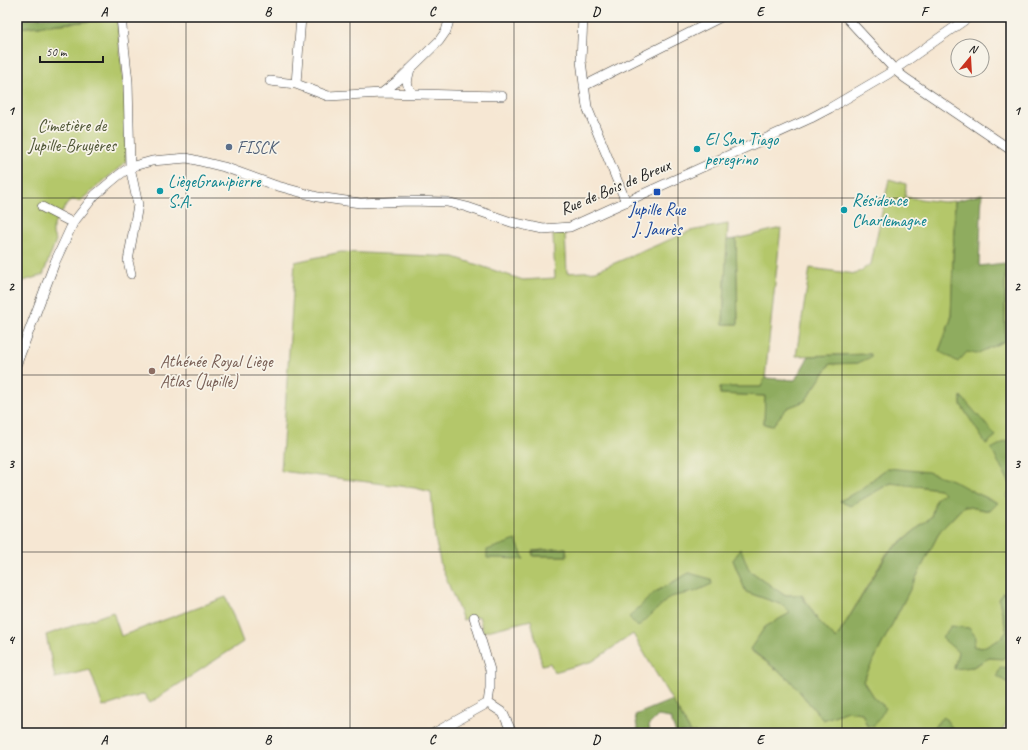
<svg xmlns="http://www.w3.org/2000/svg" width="1028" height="750" viewBox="0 0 1028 750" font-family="Caveat,sans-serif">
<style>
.green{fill:#b4c76b;stroke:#687244;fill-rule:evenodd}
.forest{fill:#8fac5f;stroke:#56643e}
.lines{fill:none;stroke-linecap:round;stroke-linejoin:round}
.minor-casing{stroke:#3d3a37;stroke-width:10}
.minor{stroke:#fff;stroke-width:9}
.grid{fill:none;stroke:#1c1c1c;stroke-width:1;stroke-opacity:0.55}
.service-dot{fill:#5c6f8a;stroke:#f7f3e8;stroke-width:1.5}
.culture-dot{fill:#0f9aa8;stroke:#f7f3e8;stroke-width:1.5}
.transit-dot{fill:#1a4fb4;stroke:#f7f3e8;stroke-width:1.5}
.education-dot{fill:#8d6e63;stroke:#f7f3e8;stroke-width:1.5}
.labels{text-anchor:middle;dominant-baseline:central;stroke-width:3.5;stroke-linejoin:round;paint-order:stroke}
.park-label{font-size:17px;fill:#515838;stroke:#f7f3e8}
.culture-label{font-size:17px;fill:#0d838f;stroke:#f7f3e8;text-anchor:start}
.service-label{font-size:17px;fill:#4e5e75;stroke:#f7f3e8;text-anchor:start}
.street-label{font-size:17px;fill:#1c1c1c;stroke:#f7f3e8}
.transit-label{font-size:17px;fill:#164399;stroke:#f7f3e8}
.education-label{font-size:17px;fill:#785e54;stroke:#f7f3e8;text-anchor:start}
.neatline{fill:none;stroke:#1c1c1c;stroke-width:1.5}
.grid-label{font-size:13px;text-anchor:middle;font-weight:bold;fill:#1c1c1c}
</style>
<rect width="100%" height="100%" fill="#f7f3e8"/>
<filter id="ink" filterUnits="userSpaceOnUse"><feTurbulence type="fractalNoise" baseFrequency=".025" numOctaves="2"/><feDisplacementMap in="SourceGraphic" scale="8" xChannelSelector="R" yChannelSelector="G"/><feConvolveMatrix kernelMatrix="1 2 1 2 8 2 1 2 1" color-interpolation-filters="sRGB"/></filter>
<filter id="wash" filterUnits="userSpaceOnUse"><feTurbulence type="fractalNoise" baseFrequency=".012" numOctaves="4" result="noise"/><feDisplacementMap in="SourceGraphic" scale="16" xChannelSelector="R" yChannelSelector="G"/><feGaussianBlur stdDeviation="0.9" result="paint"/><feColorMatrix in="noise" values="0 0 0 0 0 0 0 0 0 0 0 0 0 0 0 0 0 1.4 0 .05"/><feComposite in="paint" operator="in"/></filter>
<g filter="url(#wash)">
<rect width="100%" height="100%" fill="#f6e7d3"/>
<path class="green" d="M117,19L126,108V162L80,201L72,200L67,204L53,226V235L56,240L43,275L17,283V28Z
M889,179L906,184L905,197L943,202L955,201L951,319L939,351L967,352L1005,341V272L1011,276V467L1008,441L1006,474L1011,485V492L1007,495L1011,503V598L1004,592L999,600L1007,632L997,641L981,648L973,646L958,652L954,668L973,667L989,658H1003L1011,650V714L1001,733H956L944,717L927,733H691L633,634L593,661L554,672L550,663L542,665L531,620L483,632L479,616L463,620L441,566L435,538L431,492L415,488L281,471L295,262L341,252L454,257L523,280L555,278L553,235L565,233L567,273L596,271L690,231L728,224L723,324H738L736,239L781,228L765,378L761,387H720V394L765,396L764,424L772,426L787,408L805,401L830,364L858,363L871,354L796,356L810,268L856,274L871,264ZM961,397L995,436L987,444L961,405ZM887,468L974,492L998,503L990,511L964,506L940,531L863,681L873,697L886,708L867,726L862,713L847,711L823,720L789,679L750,650L765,627L790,613L783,605L746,592L733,560L749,570L784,595H802L818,620L836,639L887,553L931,517L936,499L944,493L940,489L891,483L850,505L841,501L860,490ZM566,548L567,556H533V551Z
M226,597L243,642L150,703L144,694L103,707L90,670L55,678L46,635L113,612L121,636Z"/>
<path class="forest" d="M46,17H119L121,18L17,28V20Z
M982,194L979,266L1005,263V341L976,354L967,352L958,362L939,351L951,319L955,201Z
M736,239L738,324H723L727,240Z
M871,354V357L858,363L830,364L805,401L787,408L772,426L764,424L765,396L720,394V387H761L765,378L795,380L809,356Z
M961,396L996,436L986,444L961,405Z
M1008,440L1011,467V485L991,449Z
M887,468L928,472L952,480L974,492L998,503L990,511L964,506L940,531L863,681L873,697L886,708L874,726H867L862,713L847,711L823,720L789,679L750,649L765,627L790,613L783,605L746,592L733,560L741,549L749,570L784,595H801L818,620L836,639L888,553L931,517L936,499L944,493L940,489L891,483L850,506L840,501L860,490Z
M516,540L524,559L487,558V550Z
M566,548L567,556H533V551Z
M689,573L711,579L712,584L694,592L670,597L638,627L629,617L655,592Z
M1003,592L1011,598V650L1003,659L989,658L973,667L954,669L958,652L942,638L951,626L969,628L976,637L973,646L981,648L997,641L1007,632L999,600Z
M1000,667L1011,668V681L1006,682L997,676Z
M672,700L691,733H676L670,718L658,716L649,725L650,733H638L635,715Z
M944,717L956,733H927Z"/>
</g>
<g filter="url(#ink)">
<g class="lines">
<g class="minor-casing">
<path id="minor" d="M583,17L581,61L587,107L626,202
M846,17L895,70L905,78L1011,150
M121,18L128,82L130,167L138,205L128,261L131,274
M410,69C407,82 405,84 413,94
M270,81L296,84L328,96L382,93L455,95L502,96
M296,84L301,17
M584,86L721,17
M382,93L400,79L439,41L446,31L450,17
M42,207L73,223
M17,363L55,262L73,223L95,195L119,175L130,167L152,161L187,158L224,167L274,185L318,197L360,203L409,201L447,202L467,207L511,222L543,229L570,227L811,118L830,108L888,74L969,17
M474,617L490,670V688L488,703
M434,733L488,703L503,713L512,733"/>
</g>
<use href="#minor" class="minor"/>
</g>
</g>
<path class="grid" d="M186,17V733M350,17V733M514,17V733M678,17V733M842,17V733M17,198H1011M17,375H1011M17,552H1011"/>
<circle class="service-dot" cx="229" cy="147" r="4"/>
<g class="culture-dot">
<circle cx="697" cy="149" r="4"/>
<circle cx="160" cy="191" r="4"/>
<circle cx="844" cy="210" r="4"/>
</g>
<rect class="transit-dot" x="653" y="188" width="8" height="8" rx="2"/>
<circle class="education-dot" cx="152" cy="371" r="4"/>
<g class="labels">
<g class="park-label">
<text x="72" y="125">Cimetière de<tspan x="72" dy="20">Jupille-Bruyères</tspan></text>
</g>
<g class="culture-label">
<text x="705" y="139">El San Tiago<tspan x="705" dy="20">peregrino</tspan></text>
<text x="168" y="181">LiègeGranipierre<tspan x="168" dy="20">S.A.</tspan></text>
<text x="852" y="200">Résidence<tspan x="852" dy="20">Charlemagne</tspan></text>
</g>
<g class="service-label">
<text x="237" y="147">FISCK</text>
</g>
<g class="street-label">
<text transform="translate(615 187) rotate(-23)">Rue de Bois de Breux</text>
</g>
<g class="transit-label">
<text x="657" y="209">Jupille Rue<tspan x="657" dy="20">J. Jaurès</tspan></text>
</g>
<g class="education-label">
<text x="160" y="361">Athénée Royal Liège<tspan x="160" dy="20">Atlas (Jupille)</tspan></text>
</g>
</g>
<rect width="1028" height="750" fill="none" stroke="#f7f3e8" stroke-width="44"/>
<g transform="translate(970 58) rotate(18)"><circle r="19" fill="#f7f3e8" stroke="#9f9d96"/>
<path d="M0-3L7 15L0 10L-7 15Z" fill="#c8321e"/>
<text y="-6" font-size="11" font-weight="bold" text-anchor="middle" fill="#1c1c1c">N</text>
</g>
<path d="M40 56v6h63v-6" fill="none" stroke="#1c1c1c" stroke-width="2"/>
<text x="46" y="56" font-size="12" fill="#1c1c1c" stroke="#f7f3e8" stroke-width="3" paint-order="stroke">50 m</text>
<rect x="22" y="22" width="984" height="706" class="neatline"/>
<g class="grid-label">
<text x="104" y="16">A</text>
<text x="268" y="16">B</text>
<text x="432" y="16">C</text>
<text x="596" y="16">D</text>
<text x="760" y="16">E</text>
<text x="924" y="16">F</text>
<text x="11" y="115">1</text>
<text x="1017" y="115">1</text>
<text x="11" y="291">2</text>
<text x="1017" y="291">2</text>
<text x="11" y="468">3</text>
<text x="1017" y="468">3</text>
<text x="11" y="644">4</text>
<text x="1017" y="644">4</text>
<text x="104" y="744">A</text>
<text x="268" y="744">B</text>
<text x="432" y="744">C</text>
<text x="596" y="744">D</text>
<text x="760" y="744">E</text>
<text x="924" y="744">F</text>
</g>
</svg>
